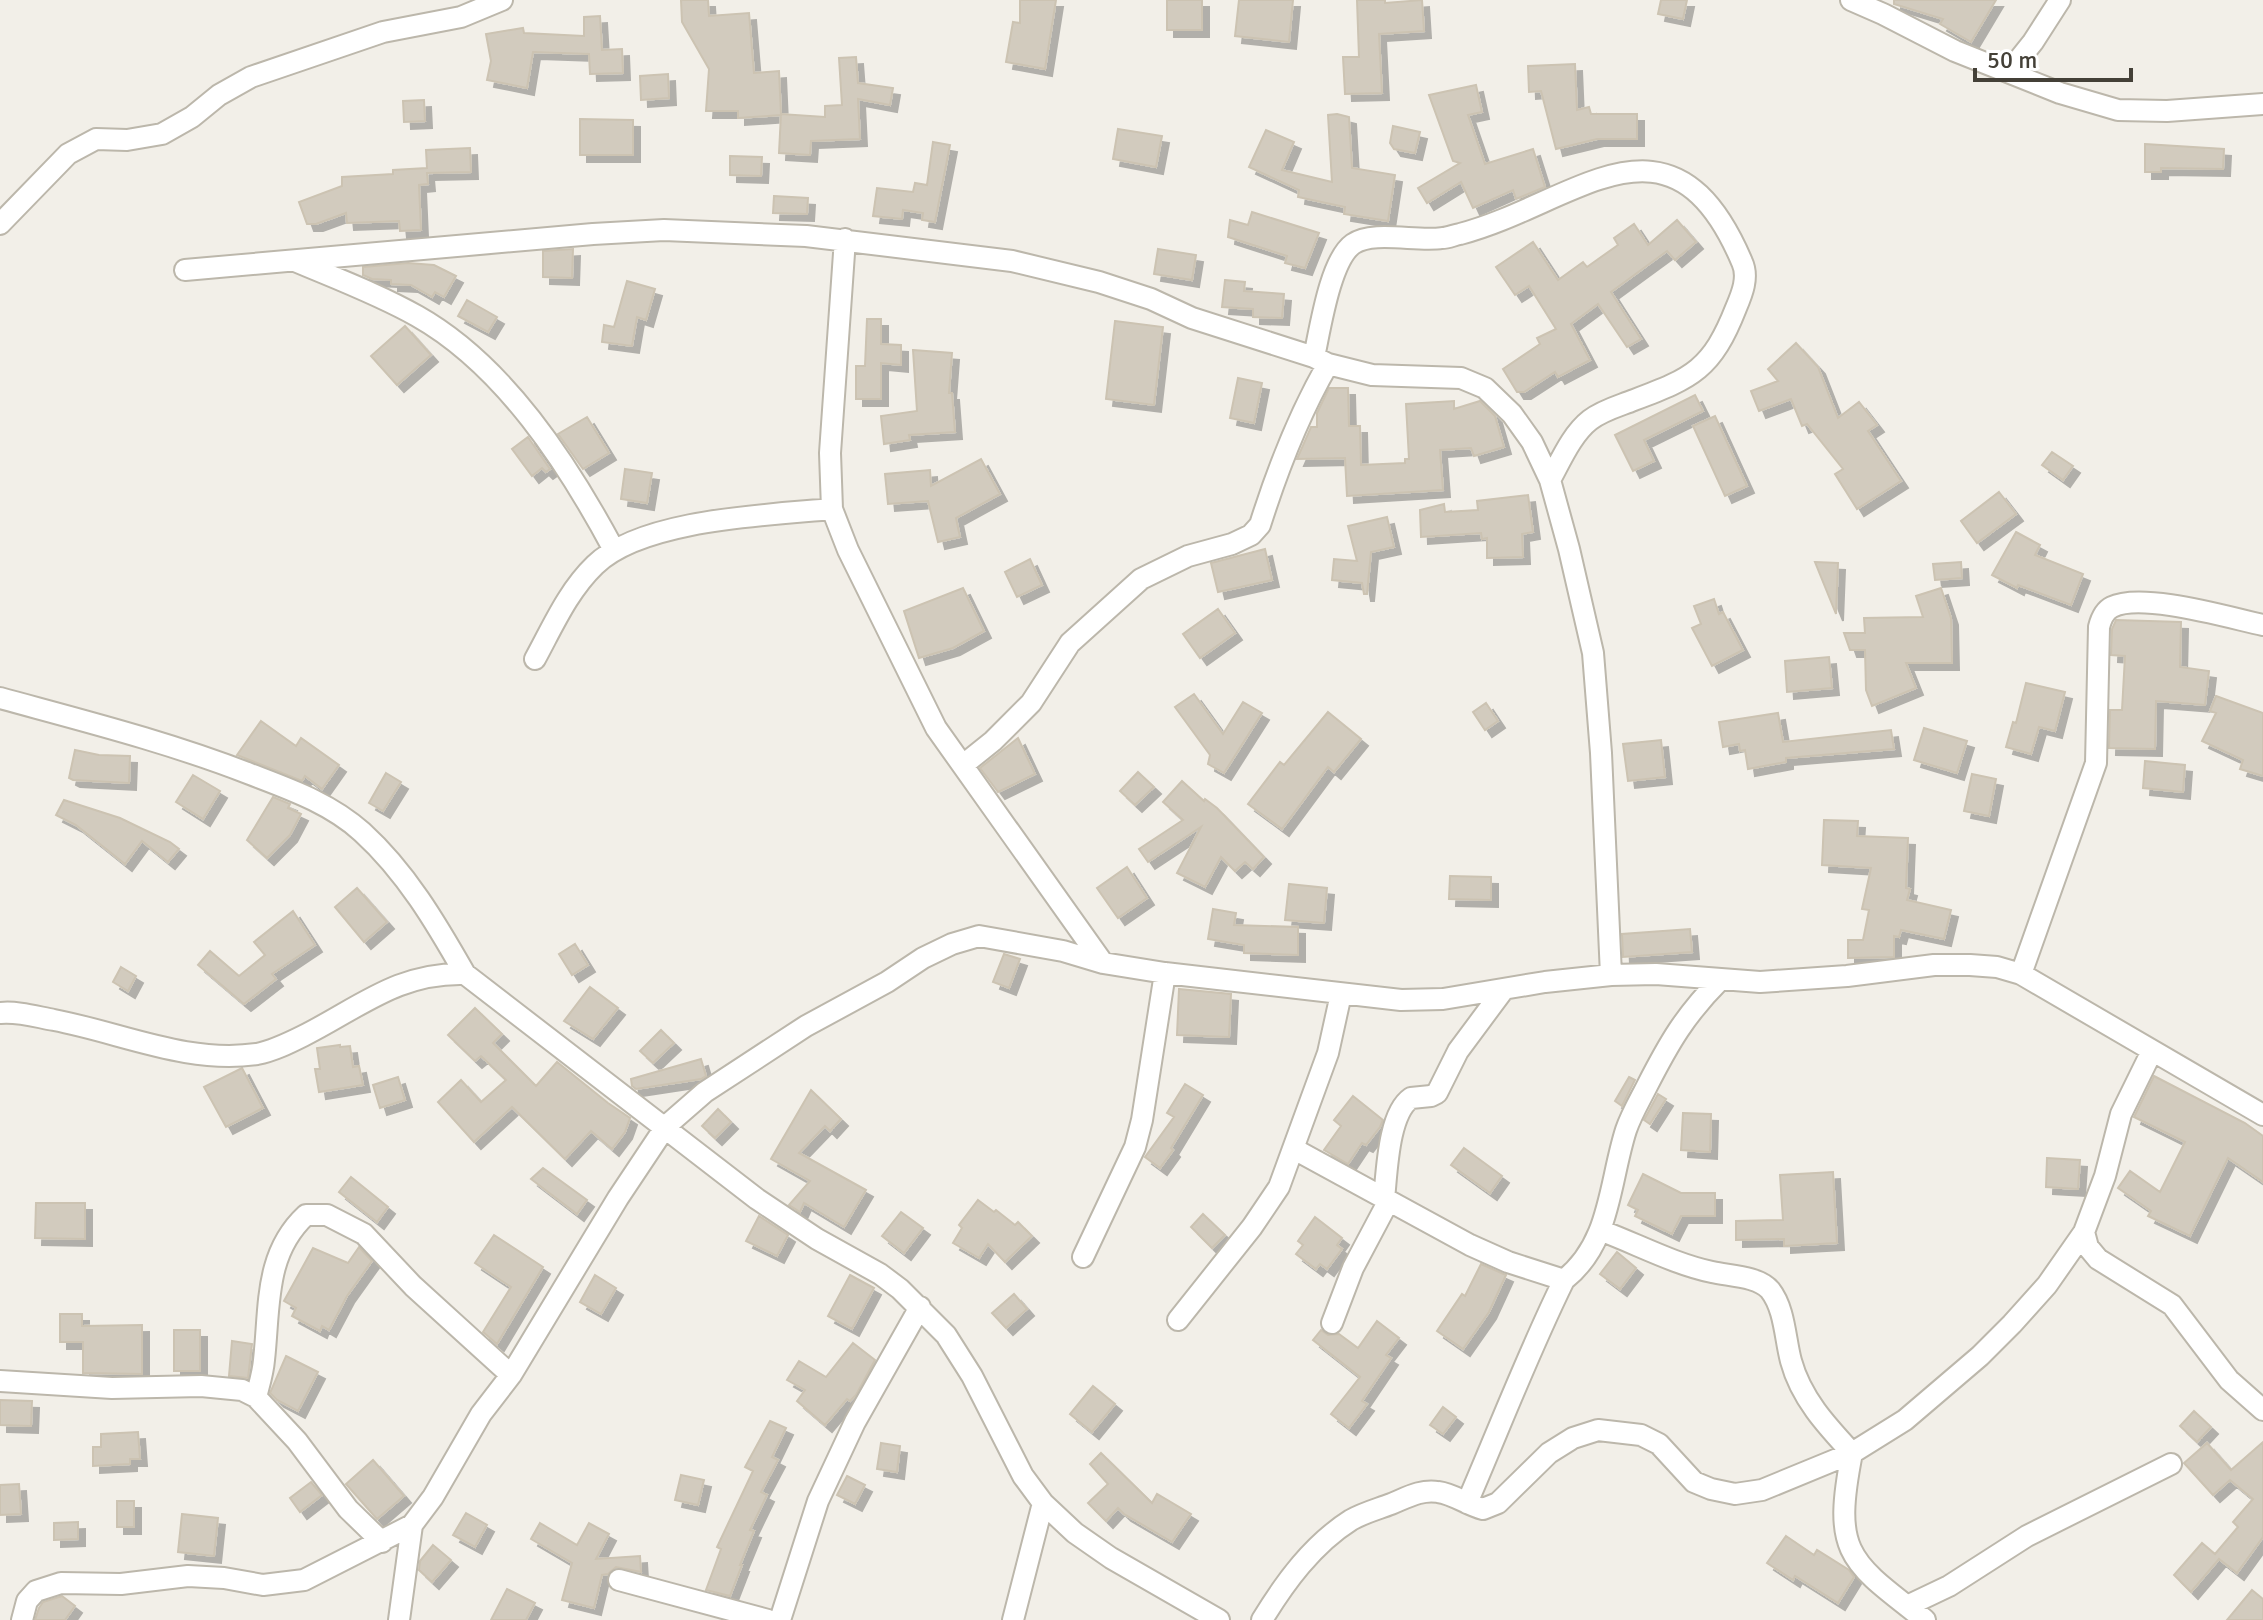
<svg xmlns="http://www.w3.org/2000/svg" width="2263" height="1620" viewBox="0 0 2263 1620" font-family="Signika,sans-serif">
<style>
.building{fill:#d2cbbe;stroke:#ccc3b2;stroke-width:2;filter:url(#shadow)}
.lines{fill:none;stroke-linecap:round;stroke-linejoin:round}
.minor-casing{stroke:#bcb7ab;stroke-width:24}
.minor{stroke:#fff;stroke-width:20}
</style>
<defs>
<filter id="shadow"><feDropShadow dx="7" dy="7" stdDeviation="0" flood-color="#0004"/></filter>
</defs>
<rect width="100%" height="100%" fill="#f2efe8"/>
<path class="building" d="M681,0H708L709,16L749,13L754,73L779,71L781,115L738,118V111H706L709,69L682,22Z
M1020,0H1056L1045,69L1006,62L1013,22L1020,23Z
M1167,0H1202V30H1167Z
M1239,0H1293L1289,42L1235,36Z
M1357,0H1385V3L1422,0L1424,31L1379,34L1382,93L1345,94L1343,57H1359Z
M1661,0H1687L1683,19L1658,14Z
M1894,0H1996L1971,42L1940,24L1943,19L1894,4Z
M600,16L602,50L622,49L623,73L590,74L589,54L533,52L527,88L487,80L491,61L486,34L523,28L524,33L584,36V17Z
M856,57L858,83L893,88L890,105L858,99L860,139L811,141L810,155L779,153L781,114L825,117V106L842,105L839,58Z
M1575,64L1577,110L1589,107L1591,114H1637V139H1597L1556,149L1541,91L1529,92L1528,66Z
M668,74L669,98L641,100L640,76Z
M1476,85L1482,112L1468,115L1485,164L1533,149L1545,187L1516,199L1513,190L1473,208L1461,182L1427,203L1418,188L1460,163L1453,161L1429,95Z
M424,100L425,121L404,122L403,101Z
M1337,114L1349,117L1352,168L1395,175L1388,221L1344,214L1345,207L1298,197L1299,190L1249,167L1266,130L1294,142L1282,170L1332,182L1328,115Z
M580,119L633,120V155H580Z
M1393,126L1420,132L1415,153L1394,149L1390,143Z
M1118,129L1162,136L1156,167L1113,159Z
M933,142L950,145L935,222L922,220L923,213L903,210L902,219L873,216L877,188L913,192L915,183L927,185Z
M2145,144L2224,149L2223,169L2161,168V172H2145Z
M470,148L471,172L427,173L428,184L419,185L421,230L400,231L399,221L347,223L346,213L316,224H307L299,202L342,186V177L393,174V170L427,168L426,150Z
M730,156L762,157L761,176L730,175Z
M774,196L808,198L807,214L773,213Z
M1252,212L1319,233L1305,268L1285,263L1287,256L1228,237L1230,220L1248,225Z
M1677,220L1696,242L1675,260L1667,251L1611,292L1641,339L1627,347L1598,304L1571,324L1590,360L1558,377L1555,372L1524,392H1517L1503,369L1540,344L1537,338L1556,329L1529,286L1515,295L1496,267L1533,242L1558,280L1583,262L1587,267L1618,245L1614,238L1634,224L1648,245Z
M573,249L572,278L543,277V251Z
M1158,249L1196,255L1192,280L1154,274Z
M408,263L434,265L456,276L444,297L435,292L432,297L411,285L391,284V280L372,279L363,275V267Z
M1225,280L1245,282L1244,291L1284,294L1282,318L1253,317V309L1222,307Z
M627,281L655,289L646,320L637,317L632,346L602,342L604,325L614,327Z
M467,300L497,317L488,332L458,316Z
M867,319H881V344L901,345V365L881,363V399H856V366H865Z
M1115,321L1163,327L1154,405L1106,399Z
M405,326L431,355L397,385L371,356Z
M1796,343L1818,367L1838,418L1859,402L1877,425L1868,431L1901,481L1857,509L1835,474L1843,469L1807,424L1802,426L1791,399L1759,411L1751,391L1778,381L1768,369Z
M913,350L952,353L949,393H952L955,432L909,435L910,440L884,444L881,416L917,411Z
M1238,378L1262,383L1254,423L1230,418Z
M1329,388H1348L1349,426H1360L1361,465L1405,463V459H1409L1406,404L1454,401V409L1480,401L1495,416L1504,447L1474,456L1471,448L1440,450L1443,490L1347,496L1345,458L1297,459L1311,427H1317V413Z
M1695,395L1703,411L1644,440L1654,461L1633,471L1615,435Z
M1715,416L1747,486L1725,496L1693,426Z
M587,417L609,453L583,469L558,434Z
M528,437L550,469L546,472L542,468L532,476L512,449Z
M2052,452L2073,466L2063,480L2042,465Z
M981,459L1000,494L956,518L960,537L938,542L928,501L888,504L885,474L930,470L931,486Z
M625,469L652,473L647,503L621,499Z
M1999,492L2016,514L1977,543L1961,521Z
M1528,495L1533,532L1522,534L1523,557L1487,558V538L1482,539L1481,533L1421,537L1420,510L1444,504L1445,512L1478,510L1477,501Z
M1387,517L1394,547L1371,552L1367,594H1364L1362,583L1332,580L1334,559L1357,561L1348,526Z
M2016,532L2040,545L2035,555L2083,574L2071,605L2018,585L2017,588L1992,575Z
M1265,549L1272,580L1218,592L1211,563Z
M1030,559L1042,585L1017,597L1005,572Z
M1815,562L1838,563L1836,614Z
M1961,562L1962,578L1935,580L1933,564Z
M963,588L984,631L953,648L919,658L904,611Z
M1941,588L1951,618L1952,663H1906L1916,688L1872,706L1866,690L1865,650H1850L1844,633H1865L1864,618L1923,617L1916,596Z
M1714,599L1719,614L1723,612L1743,650L1712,666L1692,628L1701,624L1694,606Z
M1218,609L1235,633L1200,658L1183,634Z
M2116,620L2181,622L2180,667L2209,671L2205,705L2156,701L2155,749L2109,748L2110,710H2122L2125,656L2111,655L2112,629Z
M1829,657L1832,688L1787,692L1785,661Z
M2026,683L2065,692L2055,731L2039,727L2031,754L2006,747L2013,722L2016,723Z
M1194,694L1223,734L1243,702L1262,713L1224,773L1208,764L1210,755L1175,707Z
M2216,696L2263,713V776L2240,769L2243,760L2202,741L2216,713L2210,711Z
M1486,703L1498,721L1485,730L1473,712Z
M1328,712L1361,739L1334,772L1328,767L1282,829L1248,804L1280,762L1284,765Z
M1778,713L1783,742L1891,730L1894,749L1786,758V762L1748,769L1745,750L1740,751L1739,744L1723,747L1719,722Z
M261,721L296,746L301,738L339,765L322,789L305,776L302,781L237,755Z
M1924,728L1967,741L1957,773L1914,760Z
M1018,738L1035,774L998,792L980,768Z
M1661,740L1665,777L1628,781L1623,744Z
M75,750L99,755L130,756L129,783L73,780L69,778Z
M2145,761L2185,765L2183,792L2143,788Z
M1138,772L1154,787L1135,805L1120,791Z
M386,773L401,782L383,811L369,803Z
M1972,774L1996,779L1989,816L1964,811Z
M193,775L220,791L203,819L176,802Z
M1182,781L1204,801L1205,799L1217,808L1264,857L1253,869L1245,862L1235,871L1221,857L1205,887L1177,873L1201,827L1148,862L1139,849L1183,820L1163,802Z
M273,797L290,804L288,808L301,814L290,835L267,858L247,840Z
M64,800L120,818L170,842L179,849L168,862L142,841L125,864L76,825L56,815Z
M1824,820L1858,821L1857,836L1908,838L1906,888L1910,889L1907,900L1951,910L1944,939L1901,930L1899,937L1894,936V957L1848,958V940H1863L1869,910L1862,909L1871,868L1822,865Z
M1127,867L1147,898L1118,918L1097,888Z
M1450,876L1491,877V900L1449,899Z
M1289,884L1327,888L1324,923L1285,920Z
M357,888L387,922L364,942L335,907Z
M1213,909L1236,913L1234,925L1298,927V955L1244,953V945L1208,939Z
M293,911L315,945L272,974L276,979L244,1004L198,965L210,951L239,976L265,955L254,942Z
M1690,929L1692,952L1623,957L1622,934Z
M575,944L588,965L572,975L559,954Z
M1004,954L1020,959L1009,988L993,982Z
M121,967L136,976L128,991L113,982Z
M590,987L618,1008L593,1039L564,1021Z
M1179,989L1231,994L1229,1037L1177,1035Z
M475,1008L502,1034L493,1043L536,1086L557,1062L608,1103L630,1118L625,1132L612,1149L591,1131L565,1159L512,1107L474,1142L438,1102L461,1080L481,1102L506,1080L481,1056L475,1061L448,1035Z
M661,1030L674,1043L653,1063L640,1051Z
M340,1045V1047L350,1046L353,1067L359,1066L363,1085L319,1092L315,1069H320L317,1048Z
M701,1059L706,1076L701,1079L636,1089L632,1086L631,1079Z
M242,1068L263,1108L226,1127L204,1087Z
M2154,1076L2245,1123L2263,1136V1182L2228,1158L2190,1236L2148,1216L2151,1211L2118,1188L2130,1171L2160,1192L2185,1142L2134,1117Z
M398,1077L405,1100L380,1108L373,1085Z
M1629,1077L1635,1080L1622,1106L1615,1101Z
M1185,1084L1203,1095L1171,1148L1173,1150L1160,1168L1145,1157L1174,1117L1167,1113Z
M811,1090L841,1119L830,1131L825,1126L799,1153L866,1190L844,1227L804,1203L800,1212L789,1205L810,1181L771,1159Z
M1658,1094L1666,1099L1650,1124L1644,1120Z
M1353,1096L1383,1120L1380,1127L1366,1145L1362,1143L1348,1164L1324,1150L1341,1126L1334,1120Z
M718,1109L731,1122L715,1138L702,1126Z
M1683,1113L1711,1114L1710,1152L1681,1150Z
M1464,1148L1502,1176L1490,1193L1451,1165Z
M2047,1158L2080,1160L2078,1189L2046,1187Z
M543,1168L587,1200L577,1214L531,1179Z
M1833,1172L1837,1243L1784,1246V1239L1736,1240V1221L1783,1220L1780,1175Z
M1643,1174L1681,1193H1715V1216H1681L1672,1234L1635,1216L1638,1210L1628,1205Z
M351,1177L388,1207L377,1222L339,1192Z
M978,1200L994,1212L996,1210L1015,1225L1018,1222L1032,1236L1005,1262L988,1244L979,1258L953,1243L962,1228L959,1225Z
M36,1203H85V1239L35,1238Z
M901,1212L923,1228L904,1253L882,1236Z
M1203,1214L1225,1235L1212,1248L1191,1227Z
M759,1216L788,1235L777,1256L746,1241Z
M1315,1217L1342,1238L1337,1245L1342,1249L1327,1269L1320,1264L1316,1269L1296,1254L1303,1245L1298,1241Z
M494,1235L543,1267L497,1344L483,1332L511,1287L475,1263Z
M359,1247L372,1261L347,1296L329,1330L322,1326L320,1331L292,1316L296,1308L284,1301L313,1248L348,1263Z
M1617,1252L1636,1268L1620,1289L1600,1274Z
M1481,1264L1506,1275L1489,1312L1463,1349L1437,1331L1462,1294L1465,1296Z
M595,1275L616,1288L601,1314L580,1302Z
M850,1275L874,1288L852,1329L828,1316Z
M1014,1294L1027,1309L1006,1328L992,1313Z
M60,1314H82V1326L142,1325V1374L83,1373V1342H60Z
M1377,1321L1399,1338L1386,1355L1391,1358L1362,1401L1367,1404L1349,1428L1331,1414L1360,1377L1313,1340L1321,1330L1328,1335L1339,1334L1358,1348Z
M174,1330H200V1371H174Z
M232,1341L252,1344L248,1378L229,1376Z
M853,1343L875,1360L856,1395L850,1401L847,1399L825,1425L797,1401L805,1390L787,1380L799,1361L826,1377Z
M286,1356L318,1372L298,1411L277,1400L270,1393Z
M1093,1386L1115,1404L1092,1432L1070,1414Z
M0,1400L32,1401L31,1426L0,1425Z
M1443,1407L1456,1417L1443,1434L1430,1425Z
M2194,1411L2211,1427L2197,1442L2180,1426Z
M770,1421L786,1428L772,1457L778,1460L761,1492L767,1495L750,1530L754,1531L740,1565H742L730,1596L706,1590L721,1549L717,1547L753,1471L745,1467Z
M138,1432L140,1459H130V1464L93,1466V1447H101V1434Z
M2263,1442V1537L2237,1573L2219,1559L2191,1592L2174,1575L2202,1543L2215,1554L2238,1527L2233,1522L2253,1499L2230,1480L2213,1495L2184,1463L2207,1443L2231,1470Z
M881,1443L900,1446L897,1472L877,1469Z
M1101,1453L1152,1503L1157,1494L1191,1514L1172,1542L1124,1514L1118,1508L1106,1521L1088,1503L1108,1484L1090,1464Z
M373,1460L404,1496L377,1519L346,1484Z
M681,1475L704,1480L698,1505L675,1500Z
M847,1476L865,1485L855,1504L837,1495Z
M311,1482L322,1495L300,1512L290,1498Z
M19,1484L21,1514L0,1515V1485Z
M117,1501H134V1527H117Z
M466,1513L487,1525L475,1547L453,1535Z
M182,1514L218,1518L214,1556L178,1552Z
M78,1522V1539L54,1540V1523Z
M540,1523L577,1545L589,1523L609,1534L596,1559L640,1556L641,1572L616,1567L608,1574L602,1575L594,1608L562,1600L572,1563L531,1539Z
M1786,1536L1814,1555L1817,1550L1849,1570L1854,1577L1838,1603L1795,1576L1793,1580L1767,1563Z
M433,1545L451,1560L432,1582L419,1570L420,1561Z
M507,1589L535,1603L526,1620H491Z
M2252,1590L2263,1599V1620H2227Z
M62,1596L75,1606L65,1620H35L39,1608L43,1602Z"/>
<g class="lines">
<g class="minor-casing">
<path id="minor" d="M1851,0L1883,14L1955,51L2060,93L2118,110L2167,111L2263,104
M2009,72L2033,42L2060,0
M0,224L68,154L96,139L127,140L162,134L192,117L219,95L251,77L383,32L461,17L502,0
M845,239L830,453L832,509L848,550L936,728L1103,963
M295,261C335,278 378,294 417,316C504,365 568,464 614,550
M185,270L593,234L664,230L806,236L1012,261L1099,282L1151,299L1192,318L1314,357L1328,364L1372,375L1461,378L1485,388L1512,414L1532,442L1550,480L1569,549L1593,653L1601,753L1611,975
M1314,357C1320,330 1330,260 1353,244C1373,230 1417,242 1442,238C1448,238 1454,235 1460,234C1575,204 1671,95 1742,262C1749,277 1742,294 1736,308C1712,369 1693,378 1634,400C1619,406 1603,410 1590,420C1572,434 1561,460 1550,480
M535,659C553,626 568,591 595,565C642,519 769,515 832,509
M0,698C84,721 168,742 250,774C289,789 330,803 362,832C406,872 436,923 465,974
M963,765L993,741L1031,703L1070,643L1141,579L1188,556L1232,544L1251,535L1260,525C1278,468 1298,416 1328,364
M2021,974L2096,763L2099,627C2101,619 2104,611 2112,607C2142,592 2230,618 2263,625
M0,1013C18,1011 37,1017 54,1020C122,1033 187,1064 257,1054C273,1051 289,1043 303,1036C359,1008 398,972 465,974L757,1199L817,1239L880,1274L900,1289L946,1335L972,1376L1023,1476L1043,1503L1075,1533L1111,1558L1219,1620
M1294,1149L1470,1245L1508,1262L1564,1280C1611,1243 1609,1183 1626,1130C1631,1115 1640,1100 1647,1086C1669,1043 1685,1015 1720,980
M1384,1199C1387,1172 1388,1114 1411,1098L1431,1096L1437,1093L1458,1051L1504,989
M1602,1231C1637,1244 1674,1264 1712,1272C1729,1276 1758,1276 1770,1290C1785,1309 1785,1339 1791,1361C1801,1398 1826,1425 1852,1453C1832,1554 1849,1561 1925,1620
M2084,1232L2088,1247L2098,1259L2172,1305L2229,1380L2263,1410
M1083,1257L1135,1147L1142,1120L1165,973
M1178,1320L1252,1227L1279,1187L1328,1053L1341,994
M1332,1323L1353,1268L1388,1202
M0,1381L112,1388L201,1386L242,1390L256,1397L297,1441L348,1509L382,1542
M256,1397C259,1385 263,1373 264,1360C270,1307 264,1254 306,1215H327L364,1234L413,1286L511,1375
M1467,1503C1499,1429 1528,1353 1564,1280
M619,1580L768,1620
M1907,1606L1949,1586L2027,1536L2171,1464
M22,1620L27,1601L36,1591L61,1583L121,1584L188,1576L224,1578L263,1585L304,1580L412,1525L433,1497L481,1414L511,1375L618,1198L666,1126L705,1092L806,1026L887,982L923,958L952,944L979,936L1063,951L1103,963L1165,973L1401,1000L1443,999L1545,982L1611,975L1656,974L1760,982L1847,976L1934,965H1970L1997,967L2021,974L2263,1115
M399,1620L412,1525
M780,1620L818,1501L855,1422L920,1307
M1013,1620L1043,1503
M1262,1620C1285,1582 1313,1544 1351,1520C1363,1513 1378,1509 1391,1504C1406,1498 1421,1489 1438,1492C1454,1494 1467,1505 1483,1509L1498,1503L1549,1453L1573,1438L1598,1430L1641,1435L1659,1444L1694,1482L1711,1489L1735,1494L1762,1490L1852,1453L1905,1420L1980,1356L2012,1324L2047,1285L2084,1232L2105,1176L2121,1114L2152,1051"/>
</g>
<use href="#minor" class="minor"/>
</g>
<path d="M1975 68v12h156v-12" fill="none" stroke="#444037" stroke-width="4"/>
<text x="1987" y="68" font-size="24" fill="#444037" stroke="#ffffff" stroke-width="6" paint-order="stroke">50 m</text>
</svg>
